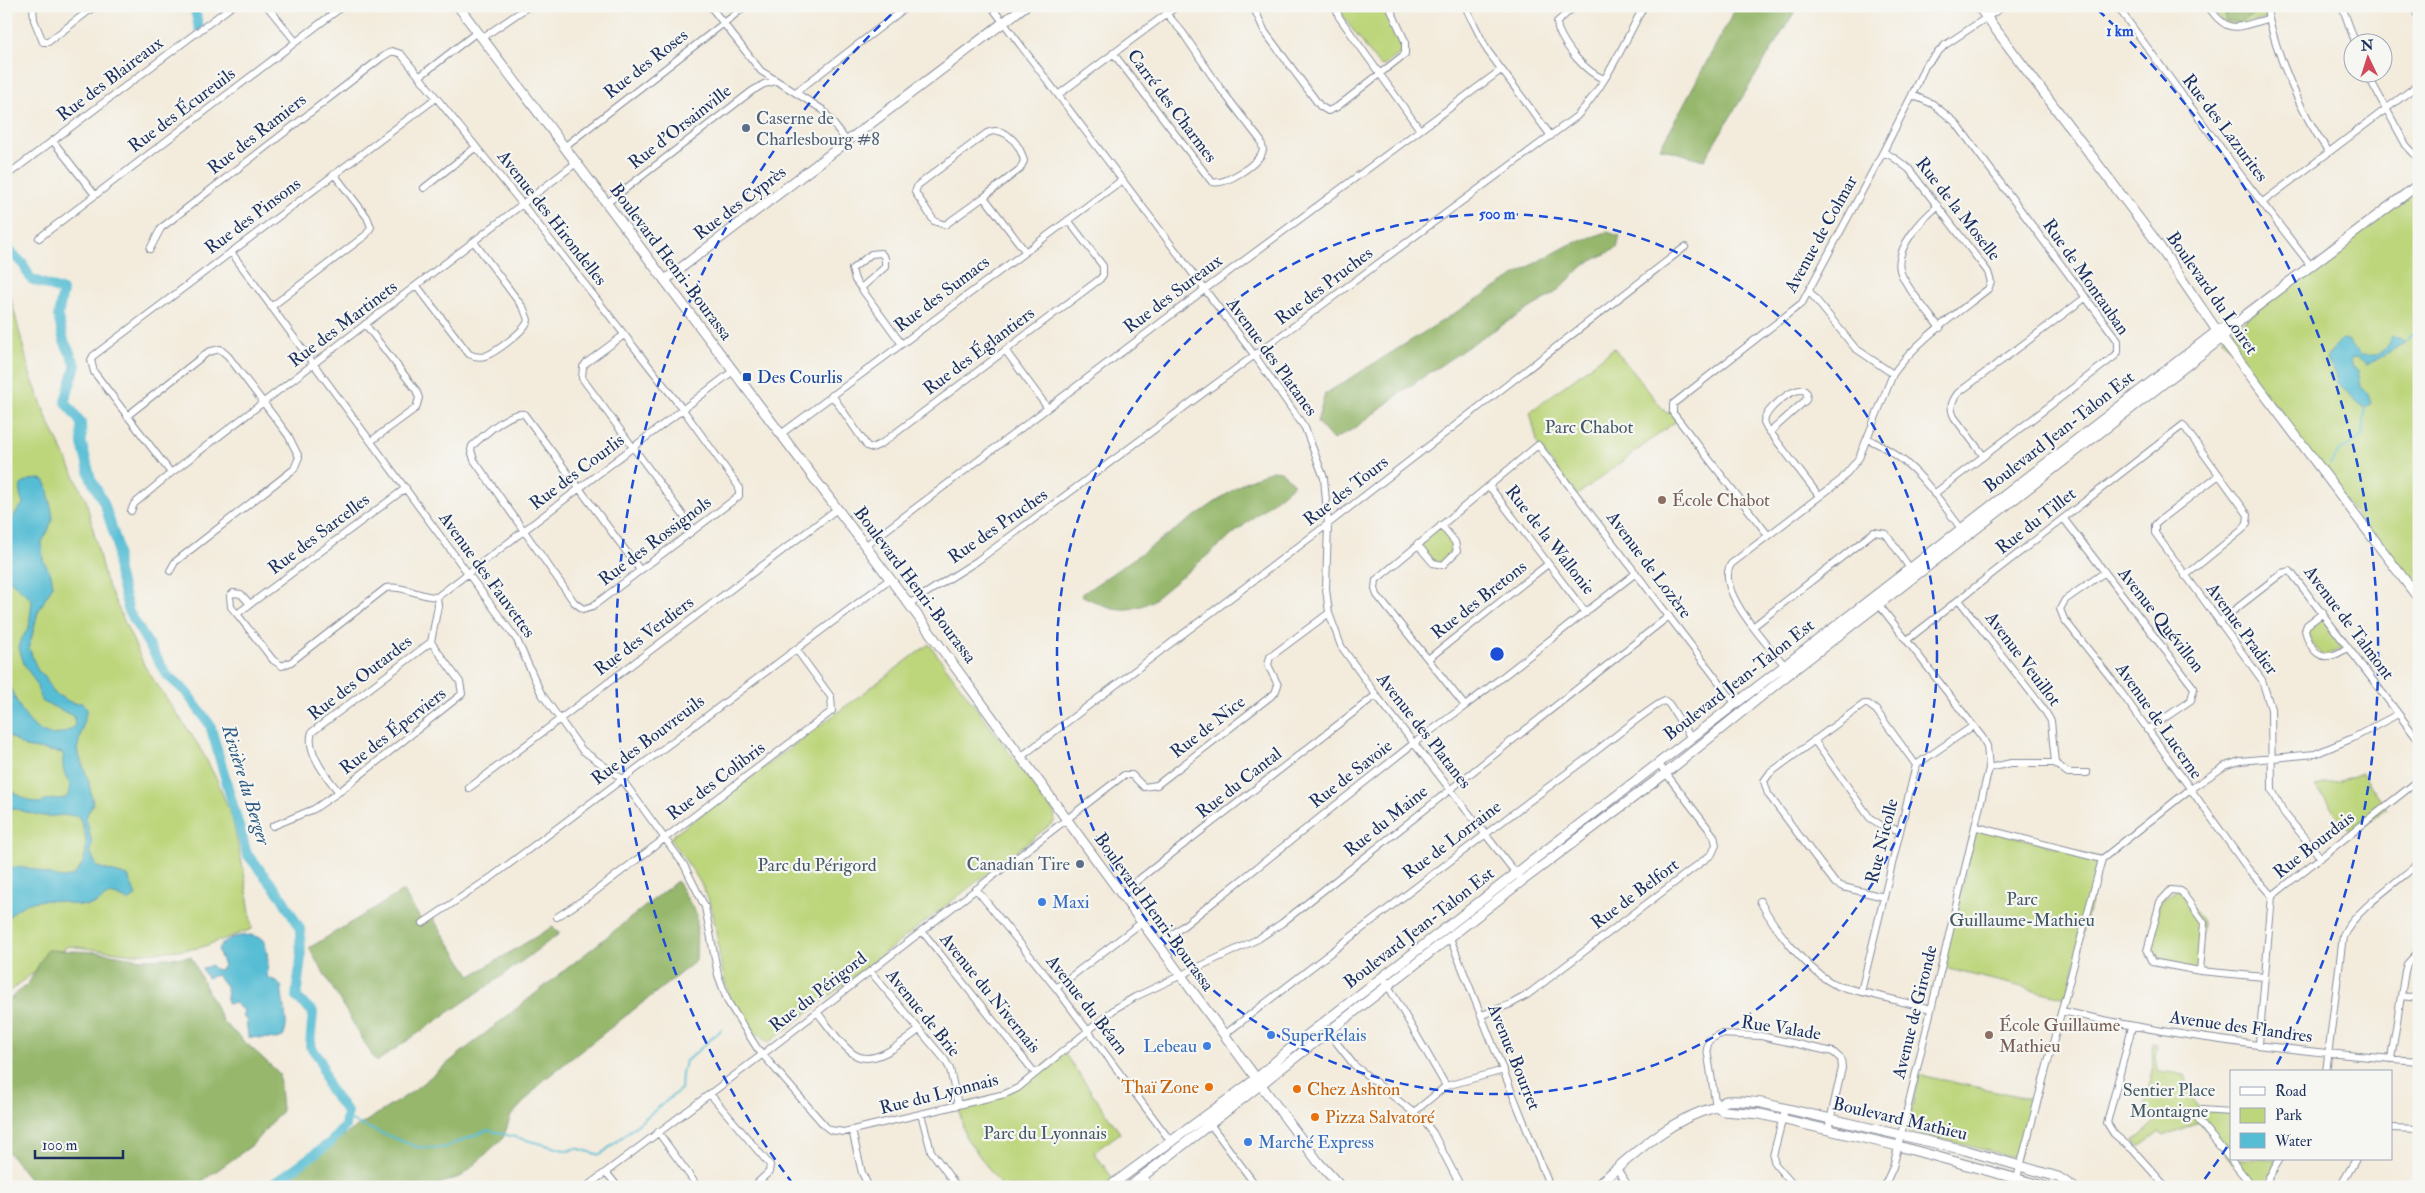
<svg xmlns="http://www.w3.org/2000/svg" width="2425" height="1193" viewBox="0 0 2425 1193" font-family="'IM FELL Double Pica',serif">
<style>
.green{fill:#bdd67c;stroke:#6c826d}
.forest{fill:#96b76c;stroke:#587365}
.water{fill:#57bdd4;stroke:#397699}
.lines{fill:none;stroke-linecap:round;stroke-linejoin:round}
.stream{stroke:#57bdd4;stroke-width:2}
.river{stroke:#57bdd4;stroke-width:10}
.minor-casing{stroke:#878d9c;stroke-width:8}
.tertiary-casing{stroke:#878d9c;stroke-width:11}
.secondary-casing{stroke:#878d9c;stroke-width:11}
.minor{stroke:#fff;stroke-width:6}
.tertiary{stroke:#fff;stroke-width:9}
.secondary{stroke:#fff;stroke-width:9}
.ring{fill:none;stroke:#1d4ed8;stroke-width:2.5;stroke-dasharray:9 6}
.service-dot{fill:#5c6f8a;stroke:#f6f6f2;stroke-width:2}
.transit-dot{fill:#1a4fb4;stroke:#f6f6f2;stroke-width:2}
.education-dot{fill:#8d6e63;stroke:#f6f6f2;stroke-width:2}
.shop-dot{fill:#3f7fe0;stroke:#f6f6f2;stroke-width:2}
.food-dot{fill:#e8710a;stroke:#f6f6f2;stroke-width:2}
.labels{text-anchor:middle;dominant-baseline:central;stroke-width:4.5;stroke-linejoin:round;paint-order:stroke}
.street-label{font-size:18px;fill:#1b2f5e;stroke:#f6f6f2}
.service-label{font-size:18px;fill:#4e5e75;stroke:#f6f6f2;text-anchor:start}
.transit-label{font-size:18px;fill:#164399;stroke:#f6f6f2;text-anchor:start}
.park-label{font-size:18px;fill:#445966;stroke:#f6f6f2}
.education-label{font-size:18px;fill:#785e54;stroke:#f6f6f2;text-anchor:start}
.shop-label{font-size:18px;fill:#366cbe;stroke:#f6f6f2;text-anchor:start}
.food-label{font-size:18px;fill:#c56008;stroke:#f6f6f2;text-anchor:start}
.water-label{font-size:19px;font-style:italic;fill:#2d5a81;stroke:#f6f6f2}
.centre{fill:#1d4ed8;stroke:#f6f6f2;stroke-width:2.5}
.ring-label{font-size:15px;text-anchor:middle;font-weight:bold;fill:#1d4ed8;stroke:#f6f6f2;stroke-width:4.5;stroke-linejoin:round;paint-order:stroke}
</style>
<rect width="100%" height="100%" fill="#f6f6f2"/>
<filter id="ink" filterUnits="userSpaceOnUse"><feTurbulence type="fractalNoise" baseFrequency=".02" numOctaves="2"/><feDisplacementMap in="SourceGraphic" scale="10" xChannelSelector="R" yChannelSelector="G"/><feConvolveMatrix kernelMatrix="1 2 1 2 8 2 1 2 1" color-interpolation-filters="sRGB"/></filter>
<filter id="wash" filterUnits="userSpaceOnUse"><feTurbulence type="fractalNoise" baseFrequency=".0096" numOctaves="4" result="noise"/><feDisplacementMap in="SourceGraphic" scale="20" xChannelSelector="R" yChannelSelector="G"/><feGaussianBlur stdDeviation="1.12" result="paint"/><feColorMatrix in="noise" values="0 0 0 0 0 0 0 0 0 0 0 0 0 0 0 0 0 1.4 0 .05"/><feComposite in="paint" operator="in"/></filter>
<g filter="url(#wash)">
<rect width="100%" height="100%" fill="#f3ebdb"/>
<path class="green" d="M1349,6H1385L1403,47L1402,52L1384,66L1379,65L1342,15V10Z
M2208,6H2266L2268,19L2226,26Z
M2419,184V599L2222,338Z
M6,279L30,374L48,421L86,500L105,579L145,667L199,746L217,780L232,818L245,877L252,929L199,948L134,954L68,946L6,994Z
M1614,348L1666,413L1673,412L1677,417L1675,422L1577,495L1538,445L1530,412Z
M1441,525L1457,547L1440,566L1417,544Z
M2323,613L2348,647L2322,656L2307,636V625Z
M929,644L1055,814L1054,822L768,1043C760,1036 749,1029 743,1020C718,988 721,947 712,910C705,884 687,862 671,841V837Z
M2362,773L2386,808L2353,835L2315,786L2340,781Z
M1977,827L2102,859L2066,998L1941,967Z
M2178,889L2202,920L2200,971L2156,964L2147,955L2160,902Z
M2152,1043L2157,1044L2155,1057L2158,1072L2185,1075C2196,1111 2193,1109 2231,1112V1159H2280L2263,1187H2253L2199,1122L2163,1136L2160,1132L2139,1147L2133,1141L2155,1122L2144,1106L2153,1071Z
M1063,1051L1120,1133L1094,1152L1115,1182L1109,1187H1053L1051,1185L1049,1187H1002L965,1136L958,1105L1005,1094Z
M1919,1075L2033,1099L2018,1158L1907,1131Z"/>
<path class="forest" d="M1737,6H1798L1704,160L1660,148Z
M2227,6H2259L2260,12L2239,22L2225,21Z
M1607,232L1620,236L1617,248L1584,265L1555,293L1481,338L1404,390L1355,428L1333,440L1317,422L1325,394L1532,265L1571,244Z
M1272,470L1281,471L1294,484L1152,601C1124,616 1108,608 1081,595L1243,483Z
M677,881L697,915L696,961L545,1079L511,1116L503,1138L462,1176L431,1187H275L305,1160L409,1094Z
M403,891L423,923L432,917L471,976L552,927L560,933L502,976L376,1062L309,948Z
M47,950L98,952L141,959L191,957L223,1022L279,1073L282,1111L251,1146L194,1187H36L6,1149V1002L28,984Z"/>
<path class="water" d="M2392,335L2406,342L2367,365L2359,359L2352,358L2350,361L2352,367L2358,370L2361,387L2368,393L2371,403L2365,409L2336,382L2337,375L2326,358L2341,339L2348,340L2361,355C2379,357 2386,351 2392,335Z
M41,479L45,481L47,486L53,517L48,531L42,542L43,560L51,574L53,585L38,612L29,648L38,671L45,676L54,693L72,703H82L87,709L77,750L88,779L93,803L86,817L92,844L90,851L97,867L128,876L136,896L128,901C99,886 111,901 90,905C83,907 74,904 67,903C43,897 22,900 6,920V868C13,867 22,867 29,868C49,873 71,890 83,862C89,847 86,832 79,817C67,813 56,817 44,816C31,815 20,808 6,808V790C20,793 27,803 41,803L44,800L66,798C77,785 63,779 63,766C62,761 64,758 63,753L25,747L6,734V678C18,705 37,755 75,726L74,716L41,701L36,683L24,664L19,648L21,640L29,627L32,600L10,580L8,573L6,519H11L23,504L20,495L21,485L29,480Z
M251,935L263,939C268,949 269,967 267,977L276,981L282,987C281,1005 291,1021 283,1037L277,1039L248,1037L246,1019L242,1017L244,1011L234,1003L227,1004L226,986L217,975L207,978L202,969L211,965L214,969L220,970L224,966L218,950C225,937 237,936 251,935Z"/>
<g class="lines">
<path class="stream" d="M2406,342L2419,330
M2330,464L2338,453L2363,435L2365,409
M346,1119L417,1147L443,1148L488,1130L568,1151L576,1148L600,1155L681,1089L682,1073L685,1062L721,1030"/>
<path class="river" d="M194,6L199,28
M6,247L23,264L31,279L63,291L58,316L64,341L76,365L65,401L81,423L82,444L91,479L104,503L117,543L118,572L129,612L167,675L186,692L210,725L247,854L281,896L300,929L301,958L296,997L313,1012L310,1046L320,1059L328,1087L347,1112L345,1126L331,1142L269,1187"/>
</g>
</g>
<g filter="url(#ink)">
<g class="lines">
<g class="minor-casing">
<path id="minor" d="M33,6L34,20L43,42H48L95,6
M267,6L296,42
M710,6L761,71L823,110L848,143
M991,6L1255,356L1305,428L1324,478L1328,524L1326,589L1329,613L1341,646L1376,695L1522,881
M1253,6L1265,32L1320,106L1328,111L1337,107L1405,54V41L1389,6
M1340,6L1337,11L1339,17L1420,130
M1465,6L1487,50L1551,136
M1575,6L1557,22L1558,29C1566,48 1585,72 1604,79
M2117,6L2243,178L2311,266
M2208,6C2229,37 2238,26 2268,19
M2266,6C2276,54 2300,113 2329,152
M2342,6L2355,42
M2414,6L2419,20
M482,38L529,6
M1113,53L1212,182C1225,186 1260,163 1263,150L1261,141L1220,88L1183,33L1166,13
M2366,72L2406,145L2419,159
M419,77L477,32
M796,92L908,6
M1058,95L1177,6
M1912,95L1933,104L1956,123L2118,341V352L2115,356L1934,494
M53,141L95,195
M564,147L746,6
M6,176L232,6
M424,188L476,147
M984,197L945,225L934,221L915,192L918,185L987,133C1005,125 1020,144 1024,161L1020,169L984,197L1025,251
M2263,202L2419,84
M607,203L752,91L764,84L776,81
M1938,206C1922,219 1895,248 1900,270C1903,284 1930,315 1940,328
M39,238L343,6
M150,249L161,228L381,58L392,51L401,54L523,205L684,411L739,487V496L735,499L593,606L583,609L574,602L474,460L471,450L472,446C483,436 509,411 524,414L640,570
M231,252L517,640L541,693L582,750L621,778L684,865L705,907L718,975L728,1002L757,1048L825,1126L830,1130L844,1132L1005,1094L1018,1088L1116,1008L1135,997L1258,939L1282,923L1669,616
M417,286L469,354C475,357 479,358 485,356C495,353 526,330 528,320L524,309L474,242
M861,288L855,280L852,269L871,254L881,253L885,258V267L861,288L901,343
M1809,291L1855,348L1893,374
M271,307L366,235L371,227L367,217L334,174
M365,324L416,390L419,398L416,408L371,441
M624,335L586,363L583,367L582,378L694,530
M1005,350L1047,407
M832,395L867,446L872,448L881,444L1100,279L1103,275V266L1068,220
M127,416L208,352L220,349L228,356L288,435L299,457L294,469L175,562L170,571
M1770,432L1806,400L1807,393L1804,390C1791,388 1765,410 1764,422L1767,428L1819,496
M781,434L1122,180
M1868,439C1915,460 1932,491 1963,531
M1983,455L1954,417C1949,407 1952,401 1958,393L2085,298
M171,473L94,372L91,360L93,356L436,98
M2219,475L2159,521L2155,525V533L2262,680L2271,709L2272,790L2284,813L2321,858
M1489,486L1586,613
M406,488L237,614L273,660L282,666L291,662L386,588C403,585 420,597 437,597
M131,511L134,504L171,473L576,163
M2064,519L2194,688L2191,700L2147,730
M1768,535L1673,413V404L1802,303L1883,152L1912,95L1925,66L1945,45L2004,6
M1417,544L1433,563L1443,565L1457,551L1455,542L1441,525
M865,546L1204,290L1501,70
M2105,572L2065,600L2060,609L2064,619L2113,681L2248,869L2272,896
M437,597L733,371
M1873,597L1982,737L1987,746L1989,768L1901,1135L1893,1167L1884,1187
M1959,600L2043,708L2051,721L2055,763H2011L1989,768
M909,604L977,561L1577,116C1606,85 1624,43 1644,6
M2323,613L2307,625L2305,630C2312,657 2326,664 2348,647
M237,614L231,607L230,596L233,593L241,594L250,604
M2219,622L2282,573L2290,571L2419,741
M1754,626L1874,532L1886,534L1909,567
M1907,640L2183,425L2248,515L2247,523L2242,530L2185,576
M1428,659L1548,564
M1787,668C1770,647 1714,590 1731,564L1841,480L1859,458L1893,374C1917,340 1955,315 1988,289L1991,282L1988,272L1909,169L1893,157L1883,152
M1465,706L1377,595L1375,589L1376,580L1538,445L1735,703
M1814,740L1870,818L1884,827L1900,830
M1022,756L1328,524L1685,247
M2055,763L2068,773H2087
M469,788L837,509
M339,792C327,778 305,751 312,732L431,642
M273,826L314,809L339,792L462,694L460,682L431,642L438,606L437,597
M1977,827L2102,859L2017,1178
M2102,859L2189,790L2225,766L2240,761L2315,754L2353,738L2398,714
M976,889L1056,988L1172,1143
M1120,894L1376,695
M1884,897L1843,887L1835,883L1768,794L1764,781L1770,773L1864,704H1868L1876,710L1916,765
M1760,901C1775,930 1809,973 1838,986L1931,1009
M557,917L589,896L832,711L831,697L796,649
M423,923L493,876L890,579
M922,931L1035,1073
M1450,938L1550,1187
M1158,946L1414,743L1465,706L1636,573
M870,971L945,1060L950,1069L958,1105
M2200,971L2204,923L2181,891L2171,890L2160,902L2147,951L2152,962L2200,971L2264,977
M1383,977L1446,1086
M1056,988L1141,923
M1861,992L1916,765L1973,726
M2401,996L2419,998
M2062,1011C2179,1038 2299,1052 2419,1061
M817,1012C826,1023 844,1050 857,1056C877,1065 904,1041 919,1030
M1482,1015L1511,1004L1527,995L1712,854L1716,845L1714,836L1658,763
M2132,1027L2107,1123L2114,1134L2133,1150L2166,1187
M1329,1033L1354,1065L1424,1121L1433,1133L1461,1187
M1224,1035C1344,942 1464,849 1586,759C1598,750 1657,702 1665,701L1669,704L1691,738
M2259,1044L2272,896L2419,780
M2391,1059L2405,971L2407,964L2419,951
M2326,1072L2343,936C2354,911 2397,882 2419,863
M710,1094L770,1165L769,1172L753,1187
M1716,1107L1707,1049L1709,1040L1720,1034L1761,1036L1833,1052L1841,1059L1842,1068L1828,1130
M1785,1109L1773,1156L1775,1164L1795,1187
M1414,1112L1446,1086L1504,1070
M2231,1112L2201,1110L2198,1115L2199,1121L2253,1187
M921,1114L931,1151L957,1187
M1210,1124L1257,1187
M2391,1128L2419,1129
M852,1130L862,1173L869,1187
M658,1132L698,1187
M1617,1169L1629,1187
M606,1172L618,1187
M1143,1176L1150,1187
M586,1187L763,1054L1124,775H1132L1144,787L1157,785L1275,693L1278,685L1268,665L1270,657L1329,613
M2263,1187L2280,1159
M2340,1187L2356,1159"/>
</g>
<g class="tertiary-casing">
<path id="tertiary" d="M1978,6L2153,237L2222,338L2419,599
M665,280L1025,6
M1716,1107L1723,1111L1760,1114L1898,1146L2047,1187
M1109,1187L1256,1079L1292,1047L2217,331L2234,322
M1129,1187L1522,881L1666,773L1790,673L2222,338L2247,314L2419,184
M1595,1187C1631,1157 1667,1120 1713,1108C1718,1106 1722,1102 1727,1101C1738,1100 1750,1102 1762,1103L1965,1150L2058,1177L2073,1187"/>
</g>
<g class="secondary-casing">
<path id="secondary" d="M458,6L909,604L1275,1104L1319,1163L1341,1187"/>
</g>
<use href="#minor" class="minor"/>
<use href="#tertiary" class="tertiary"/>
<use href="#secondary" class="secondary"/>
</g>
</g>
<g class="ring">
<circle cx="1497" cy="654" r="440"/>
<path d="M2227 1147A881 881 0 0 1 2201 1184M793 1184A881 881 0 0 1 896 10M2098 10A881 881 0 0 1 2275 1068"/>
</g>
<g class="service-dot">
<circle cx="746" cy="128" r="5"/>
<circle cx="1080" cy="864" r="5"/>
</g>
<rect class="transit-dot" x="742" y="372" width="10" height="10" rx="2.5"/>
<g class="education-dot">
<circle cx="1662" cy="500" r="5"/>
<circle cx="1989" cy="1035" r="5"/>
</g>
<g class="shop-dot">
<circle cx="1042" cy="902" r="5"/>
<circle cx="1271" cy="1035" r="5"/>
<circle cx="1207" cy="1046" r="5"/>
<circle cx="1248" cy="1142" r="5"/>
</g>
<g class="food-dot">
<circle cx="1209" cy="1087" r="5"/>
<circle cx="1297" cy="1089" r="5"/>
<circle cx="1315" cy="1117" r="5"/>
</g>
<g class="labels">
<g class="street-label">
<text transform="translate(646 64) rotate(-38)">Rue des Roses</text>
<text transform="translate(110 79) rotate(-37)">Rue des Blaireaux</text>
<text transform="translate(1172 106) rotate(53)">Carré des Charmes</text>
<text transform="translate(182 110) rotate(-37)">Rue des Écureuils</text>
<text transform="translate(680 127) rotate(-38)">Rue d'Orsainville</text>
<text transform="translate(2225 128) rotate(53)">Rue des Lazurites</text>
<text transform="translate(257 134) rotate(-38)">Rue des Ramiers</text>
<text transform="translate(740 203) rotate(-37)">Rue des Cyprès</text>
<text transform="translate(1958 209) rotate(52)">Rue de la Moselle</text>
<text transform="translate(253 216) rotate(-37)">Rue des Pinsons</text>
<text transform="translate(552 218) rotate(52)">Avenue des Hirondelles</text>
<text transform="translate(1821 234) rotate(-61)">Avenue de Colmar</text>
<text transform="translate(671 262) rotate(53)">Boulevard Henri-Bourassa</text>
<text transform="translate(2086 277) rotate(55)">Rue de Montauban</text>
<text transform="translate(1324 286) rotate(-37)">Rue des Pruches</text>
<text transform="translate(2212 293) rotate(55)">Boulevard du Loiret</text>
<text transform="translate(942 294) rotate(-37)">Rue des Sumacs</text>
<text transform="translate(1173 294) rotate(-37)">Rue des Sureaux</text>
<text transform="translate(343 324) rotate(-37)">Rue des Martinets</text>
<text transform="translate(979 351) rotate(-37)">Rue des Églantiers</text>
<text transform="translate(1272 357) rotate(54)">Avenue des Platanes</text>
<text transform="translate(2059 432) rotate(-38)">Boulevard Jean-Talon Est</text>
<text transform="translate(577 472) rotate(-37)">Rue des Courlis</text>
<text transform="translate(1346 491) rotate(-38)">Rue des Tours</text>
<text transform="translate(2036 521) rotate(-38)">Rue du Tillet</text>
<text transform="translate(998 526) rotate(-35)">Rue des Pruches</text>
<text transform="translate(319 534) rotate(-37)">Rue des Sarcelles</text>
<text transform="translate(1550 540) rotate(52)">Rue de la Wallonie</text>
<text transform="translate(655 541) rotate(-37)">Rue des Rossignols</text>
<text transform="translate(1649 565) rotate(53)">Avenue de Lozère</text>
<text transform="translate(487 575) rotate(54)">Avenue des Fauvettes</text>
<text transform="translate(915 585) rotate(53)">Boulevard Henri-Bourassa</text>
<text transform="translate(1479 600) rotate(-38)">Rue des Bretons</text>
<text transform="translate(2161 620) rotate(52)">Avenue Quévillon</text>
<text transform="translate(2349 623) rotate(53)">Avenue de Talmont</text>
<text transform="translate(2242 629) rotate(54)">Avenue Pradier</text>
<text transform="translate(644 636) rotate(-37)">Rue des Verdiers</text>
<text transform="translate(2023 659) rotate(53)">Avenue Veuillot</text>
<text transform="translate(360 678) rotate(-38)">Rue des Outardes</text>
<text transform="translate(1739 680) rotate(-38)">Boulevard Jean-Talon Est</text>
<text transform="translate(2159 721) rotate(55)">Avenue de Lucerne</text>
<text transform="translate(1208 727) rotate(-38)">Rue de Nice</text>
<text transform="translate(393 731) rotate(-38)">Rue des Éperviers</text>
<text transform="translate(1424 731) rotate(52)">Avenue des Platanes</text>
<text transform="translate(648 740) rotate(-37)">Rue des Bouvreuils</text>
<text transform="translate(1351 774) rotate(-38)">Rue de Savoie</text>
<text transform="translate(716 781) rotate(-37)">Rue des Colibris</text>
<text transform="translate(1239 783) rotate(-38)">Rue du Cantal</text>
<text transform="translate(1386 821) rotate(-39)">Rue du Maine</text>
<text transform="translate(1452 840) rotate(-37)">Rue de Lorraine</text>
<text transform="translate(1882 841) rotate(-76)">Rue Nicolle</text>
<text transform="translate(2314 845) rotate(-38)">Rue Bourdais</text>
<text transform="translate(1635 894) rotate(-37)">Rue de Belfort</text>
<text transform="translate(1154 912) rotate(54)">Boulevard Henri-Bourassa</text>
<text transform="translate(1419 928) rotate(-38)">Boulevard Jean-Talon Est</text>
<text transform="translate(818 992) rotate(-38)">Rue du Périgord</text>
<text transform="translate(990 993) rotate(51)">Avenue du Nivernais</text>
<text transform="translate(1087 1005) rotate(52)">Avenue du Béarn</text>
<text transform="translate(1915 1012) rotate(-76)">Avenue de Gironde</text>
<text transform="translate(923 1013) rotate(51)">Avenue de Brie</text>
<text transform="translate(2241 1027) rotate(8)">Avenue des Flandres</text>
<text transform="translate(1781 1028) rotate(9)">Rue Valade</text>
<text transform="translate(1514 1057) rotate(68)">Avenue Bourret</text>
<text transform="translate(939 1094) rotate(-14)">Rue du Lyonnais</text>
<text transform="translate(1900 1119) rotate(13)">Boulevard Mathieu</text>
</g>
<g class="service-label">
<text x="756" y="118">Caserne de<tspan x="756" dy="21">Charlesbourg #8</tspan></text>
<text x="1070" y="864" text-anchor="end">Canadian Tire</text>
</g>
<g class="transit-label">
<text x="757" y="377">Des Courlis</text>
</g>
<g class="park-label">
<text x="1589" y="427">Parc Chabot</text>
<text x="817" y="865">Parc du Périgord</text>
<text x="2022" y="899">Parc<tspan x="2022" dy="21">Guillaume-Mathieu</tspan></text>
<text x="2169" y="1090">Sentier Place<tspan x="2169" dy="21">Montaigne</tspan></text>
<text x="1045" y="1133">Parc du Lyonnais</text>
</g>
<g class="education-label">
<text x="1672" y="500">École Chabot</text>
<text x="1999" y="1025">École Guillaume<tspan x="1999" dy="21">Mathieu</tspan></text>
</g>
<g class="shop-label">
<text x="1052" y="902">Maxi</text>
<text x="1281" y="1035">SuperRelais</text>
<text x="1197" y="1046" text-anchor="end">Lebeau</text>
<text x="1258" y="1142">Marché Express</text>
</g>
<g class="food-label">
<text x="1199" y="1087" text-anchor="end">Thaï Zone</text>
<text x="1307" y="1089">Chez Ashton</text>
<text x="1325" y="1117">Pizza Salvatoré</text>
</g>
<g class="water-label">
<text transform="translate(246 785) rotate(73)">Rivière du Berger</text>
</g>
</g>
<circle cx="1497" cy="654" r="8" class="centre"/>
<g class="ring-label">
<text x="2120" y="36">1 km</text>
<text x="1497" y="219">500 m</text>
</g>
<rect width="2425" height="1193" fill="none" stroke="#f6f6f2" stroke-width="25"/>
<rect x="2230" y="1070" width="162" height="90" fill="#f6f6f2" stroke="#9ea6b7"/>
<rect x="2240" y="1087" width="25" height="8" fill="#ffffff" stroke="#9ea6b7"/>
<text x="2275" y="1096" font-size="15" fill="#1b2f5e">Road</text>
<rect x="2240" y="1108" width="25" height="15" fill="#bdd67c" stroke="#9ea6b7"/>
<text x="2275" y="1120" font-size="15" fill="#1b2f5e">Park</text>
<rect x="2240" y="1133" width="25" height="15" fill="#57bdd4" stroke="#9ea6b7"/>
<text x="2275" y="1146" font-size="15" fill="#1b2f5e">Water</text>
<g transform="translate(2368 58) rotate(356)"><circle r="24" fill="#f6f6f2" stroke="#9ea6b7"/>
<path d="M0-4L9 19L0 12L-9 19Z" fill="#d1495b"/>
<text y="-8" font-size="14" font-weight="bold" text-anchor="middle" fill="#1b2f5e">N</text>
</g>
<path d="M35 1150v8h88v-8" fill="none" stroke="#1b2f5e" stroke-width="2.5"/>
<text x="42" y="1150" font-size="15" fill="#1b2f5e" stroke="#f6f6f2" stroke-width="4" paint-order="stroke">100 m</text>
</svg>
